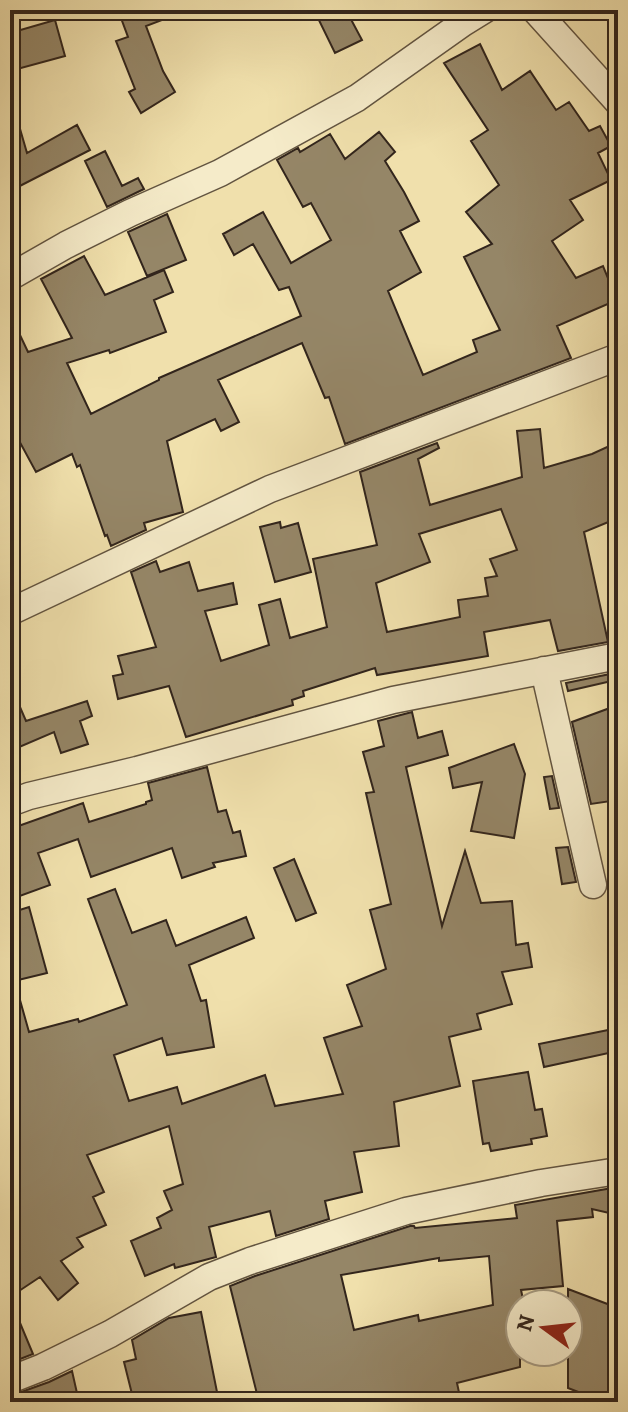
<svg xmlns="http://www.w3.org/2000/svg" width="628" height="1412" viewBox="0 0 628 1412" font-family="Alegreya,serif">
<style>
.building{fill:#958667;stroke:#32251c;stroke-width:2;fill-rule:evenodd}
.lines{fill:none;stroke-linecap:round;stroke-linejoin:round}
.minor-casing{stroke:#625440;stroke-width:29}
.minor{stroke:#f5ebc9;stroke-width:26}
</style>
<rect width="100%" height="100%" fill="#f0e0ac"/>
<filter id="stains"><feTurbulence type="fractalNoise" baseFrequency=".0025" numOctaves="4"/><feColorMatrix values="0 0 0 0 .2 0 0 0 0 .09 0 0 0 0 .02 0 0 0 .5 -.17"/></filter>
<radialGradient id="worn" r=".72"><stop offset=".6" stop-color="#630" stop-opacity="0"/><stop offset="1" stop-color="#630" stop-opacity=".3"/></radialGradient>
<path class="building" d="M118,10H182L183,12L146,26L163,71L175,92L141,113L129,92L135,89L116,41L128,37Z
M314,10H346L362,40L335,53Z
M55,20L65,56L10,71V33Z
M480,44L502,90L530,71L556,110L569,102L589,131L600,126L611,146L598,153L611,180L570,200L583,220L552,241L576,278L603,266L617,300L557,326L571,358L345,444L329,397L325,398L302,343L218,380L239,422L221,431L215,419L167,441L183,512L144,523L146,530L111,546L107,535L105,536L80,465L77,467L72,454L36,472L10,424V314L28,352L72,338L41,279L84,256L105,295L164,270L173,292L154,300L166,332L110,353L109,350L67,363L91,414L159,380V378L301,316L289,287L279,290L253,244L234,255L223,234L263,212L291,263L331,240L311,203L303,207L277,160L298,148L300,152L330,134L345,159L379,132L395,152L385,161L404,192L419,221L400,231L421,272L388,291L423,375L477,352L473,340L500,330L464,257L492,244L466,212L499,185L471,141L488,130L444,63Z
M16,115L27,153L77,125L90,150L10,191V116Z
M105,151L122,186L138,178L144,189L107,207L85,161Z
M167,214L186,260L147,276L128,232Z
M540,429L544,468L592,454L618,442V518L584,532L608,642L558,651L550,620L484,632L488,656L377,675L375,668L303,691L304,696L292,700L293,705L186,737L169,686L118,699L113,676L123,674L118,656L156,647L131,572L156,561L160,572L189,562L198,591L233,583L237,604L205,611L221,661L269,645L259,605L280,599L290,638L327,627L313,559L377,545L360,472L437,443L439,448L418,459L430,505L522,477L517,431ZM501,509L517,550L490,559L497,576L485,578L488,596L458,600L460,617L387,632L376,583L430,562L419,534Z
M280,522L281,528L298,523L311,572L275,582L260,527Z
M615,673L616,680L568,691L566,683Z
M10,684L26,721L87,701L92,716L80,721L88,744L61,753L54,732L10,751Z
M618,705V800L591,804L572,722Z
M412,712L418,738L442,731L448,755L406,767L442,926L465,851L481,903L512,901L516,945L528,943L532,967L502,972L512,1004L477,1014L481,1029L449,1037L460,1086L394,1102L399,1146L354,1152L362,1192L325,1201L329,1219L276,1236L270,1211L209,1227L216,1257L175,1268L174,1264L145,1276L131,1241L161,1228L157,1218L172,1210L164,1191L183,1184L169,1126L87,1155L104,1192L93,1197L106,1225L77,1238L83,1247L61,1261L78,1283L58,1300L40,1277L10,1297V987L16,986L29,1032L78,1019L79,1022L127,1005L88,899L115,889L132,933L166,920L176,946L246,917L254,938L189,965L201,1001L206,1000L214,1047L167,1055L162,1038L114,1055L129,1101L177,1087L182,1104L265,1075L275,1106L343,1094L324,1038L362,1026L347,985L386,969L370,910L391,904L366,793L374,792L363,752L384,746L378,721Z
M514,744L525,774L514,838L471,831L482,782L453,788L449,768Z
M207,767L218,812L226,810L233,833L240,831L246,856L213,863L215,867L182,878L172,848L91,877L78,839L38,853L50,885L17,897L10,877V829L83,803L89,822L146,804V802L152,800L148,783Z
M552,776L559,808L550,809L544,777Z
M568,847L576,882L562,884L556,848Z
M294,859L316,913L296,921L274,868Z
M29,907L47,973L10,982V913Z
M618,1028V1051L544,1067L539,1044Z
M528,1072L535,1110L542,1109L547,1136L531,1139L532,1144L491,1151L489,1143L483,1144L473,1081Z
M618,1187V1215L592,1209L593,1217L557,1221L563,1286L521,1290L524,1304H520V1367L457,1383L461,1402H426L425,1396L415,1398L414,1396L396,1402H311L310,1394L281,1402H259L230,1286L255,1276L410,1226H414L415,1228L517,1218L515,1205ZM489,1256L493,1305L419,1321L418,1315L354,1330L341,1275L439,1258V1261Z
M568,1289L618,1308V1402H604L568,1388Z
M10,1299L33,1354L10,1363Z
M201,1312L219,1402H137L134,1393L132,1394L124,1362L136,1359L132,1340L169,1318Z
M72,1371L79,1402H10V1396L49,1382Z"/>
<g class="lines">
<g class="minor-casing">
<path id="minor" d="M535,10L618,102
M10,277L66,245L130,213L220,173L357,98L463,23L484,10
M10,612L270,489L618,357
M544,670L593,885
M10,803L29,796L137,770L393,700L618,656
M10,1380L43,1367L110,1334L209,1277L250,1261L406,1211L541,1183L618,1171"/>
</g>
<use href="#minor" class="minor"/>
</g>
<rect width="628" height="1412" fill="none" stroke="#f0e0ac" stroke-width="40"/>
<rect x="12" y="12" width="604" height="1388" fill="none" stroke="#32251c" stroke-width="4"/>
<rect x="20" y="20" width="588" height="1372" fill="none" stroke="#32251c" stroke-width="2"/>
<g transform="translate(544 1328) rotate(285)"><circle r="38" fill="#f5ebc9" stroke="#a79c84" stroke-width="2"/>
<path d="M0-6L14 30L0 20L-14 30Z" fill="#8f2418"/>
<text y="-12" font-size="22" font-weight="bold" text-anchor="middle" fill="#32251c">N</text>
</g>
<rect width="100%" height="100%" filter="url(#stains)"/>
<rect width="100%" height="100%" fill="url(#worn)"/>
</svg>
